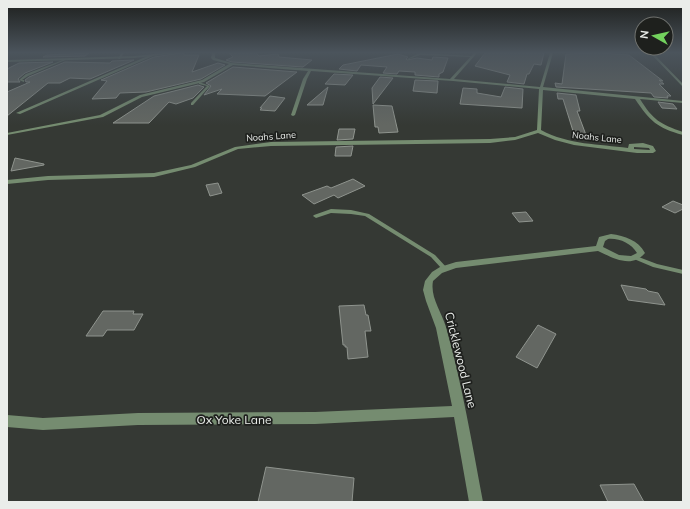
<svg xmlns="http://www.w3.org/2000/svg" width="690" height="509" viewBox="0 0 690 509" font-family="Mulish,sans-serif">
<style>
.building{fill:#636762;stroke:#8f948e}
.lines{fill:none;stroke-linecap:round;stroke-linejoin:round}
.service{fill:#758c70;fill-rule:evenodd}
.minor{fill:#758c70;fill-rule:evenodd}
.tertiary{fill:#758c70;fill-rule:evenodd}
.labels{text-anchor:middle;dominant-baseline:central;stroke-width:3.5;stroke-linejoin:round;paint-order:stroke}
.far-street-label{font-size:9px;fill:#eaedea;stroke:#1e201d}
.near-street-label{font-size:12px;fill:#eaedea;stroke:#1e201d}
</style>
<rect width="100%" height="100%" fill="#353934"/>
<path class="building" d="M89,53L85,56L43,57L47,55Z
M180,53H184V55H199L192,72L218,63L225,65L201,79L146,92L120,93L116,98L92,99L107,81L101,80L154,57Z
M229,53H256L259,56L278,54L279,57L312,60L303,67L232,62L226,60L233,57Z
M485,53H544L541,65L534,64L529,74H527L524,84L507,82L510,75L475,66Z
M600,53L629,55L663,81L659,80L664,84H659L671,96H667L668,98L654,97L651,93L556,87L555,83L562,84L566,54Z
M398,54L408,57L406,59L407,60L417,58L432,60L433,57L448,58L443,72L439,74V77L415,75V72L399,71L397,74L383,73L387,67L361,65L357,71L339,69L343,65Z
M134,60L90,79L70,78L60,83H48L7,116V92L30,82H26L25,80L29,77L65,62L110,63L112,61Z
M53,62L25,73L18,79L20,82H7V69L19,63Z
M233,67L297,72L265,96L217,94L222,89L204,95L211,86L206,83Z
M334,74L353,75L345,85L325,84Z
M380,77L393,78L373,104L372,88Z
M415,80L438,81L437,93L413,91Z
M198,85L204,87L193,98L176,104L169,102L149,123H113L154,96Z
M328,87L323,105H307Z
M505,87L523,89L522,108L460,104L463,88L477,89V93L501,97Z
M557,93L576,95L580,111H577L586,135L573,131L563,99H558Z
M270,96L285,98L275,111L260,110L262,108H260Z
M658,102L673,104L677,109L662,108Z
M373,105L392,106L398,132L379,133L378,127H375Z
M339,129H355L353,139L337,140Z
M353,146L351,156H335L336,147Z
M15,158L44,164V165L11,171Z
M353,179L365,186L338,198L334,195L314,204L302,195L327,186L331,188Z
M218,183L222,193L210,196L206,185Z
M673,201L683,205V209L675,213L662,207Z
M526,212L533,221L519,222L512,213Z
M621,285L646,289L648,291L658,293L665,305L628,300Z
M364,305L366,315H368L371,331H365L368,357L348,359L347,347H345V345H343L339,306Z
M103,311H134L133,314H143L134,330H107L103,336H86Z
M538,325L556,334L537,368L516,357Z
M266,467L354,478L352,502H258Z
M634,484L644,502H608L600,485Z"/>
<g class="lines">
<path class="service" d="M420,53L472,56L473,57L420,55L409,59H407Z
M63,60H65L28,76L22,80H24V82L19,80L26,74Z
M199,82L210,86L193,105H191V103L207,86L199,84Z
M331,209L351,210L369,214L435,255L447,268L444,270L442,269L431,257L365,216L351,214L331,213L316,218L313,216L314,215Z
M636,256L657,264L683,270V274L653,267L634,259L633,258L634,257Z"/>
<path class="minor" d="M7,53H8V54L7,55Z
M121,53H124L120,59H118Z
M212,53H215V58L232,63L450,79L474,53H477L454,79L540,87L550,53H553L543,87L683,101V103L640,99C653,120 660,124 683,132V135C657,128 650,121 635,99L543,90L541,130C569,145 599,144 628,148L629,144L643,143L653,146L656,151L653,153H637L574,145L555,140L538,133L515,140L490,143L271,146L238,149L195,167L154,177L48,180L7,184V180L48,176L154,173L191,165L235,147L271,142L490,139L515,137L537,130L539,89L453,81L311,71L307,79L295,115L293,116L291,115L303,79L308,71L233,65L204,82L142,97L103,117L7,135V133L100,115L140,95L202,80L229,64L213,60L211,58ZM634,147L649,148L650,150L634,149Z
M650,53H653L683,84V87Z
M150,55L153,56L20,114L16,113Z
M611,234C625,236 638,240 645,253C632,269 613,258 598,251L456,268L442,273L433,281C430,297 441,311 446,327C462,384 472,443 483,502H469L454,417L315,424L138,425L43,430L7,427V415L43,418L138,413L315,412L452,406L436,328L426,301L423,290L425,281L432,272L440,267L456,262L596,246L599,237ZM608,239C619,238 631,243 637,253L631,256L619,255L603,247L605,241Z"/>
<path class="tertiary" d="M163,53H179L134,58L7,62V60L134,56Z"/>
</g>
<linearGradient id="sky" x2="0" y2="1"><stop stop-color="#1d1f1d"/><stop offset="0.42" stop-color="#4b545c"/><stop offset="1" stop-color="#4b545c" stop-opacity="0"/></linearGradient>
<rect width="690" height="125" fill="url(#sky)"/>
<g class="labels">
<g class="far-street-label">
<text transform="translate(271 136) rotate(-4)">Noahs Lane</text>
<text transform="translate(597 137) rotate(6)">Noahs Lane</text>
</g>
<g class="near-street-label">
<text transform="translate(461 360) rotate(76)">Cricklewood Lane</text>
<text x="234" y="419">Ox Yoke Lane</text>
</g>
</g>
<rect width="690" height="509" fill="none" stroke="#eaedea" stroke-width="16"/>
<g transform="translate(654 36) rotate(278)"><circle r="19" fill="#1e201d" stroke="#70726f"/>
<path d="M0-3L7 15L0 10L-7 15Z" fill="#73d25d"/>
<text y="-6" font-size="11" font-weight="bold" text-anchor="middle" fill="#eaedea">N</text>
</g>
</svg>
